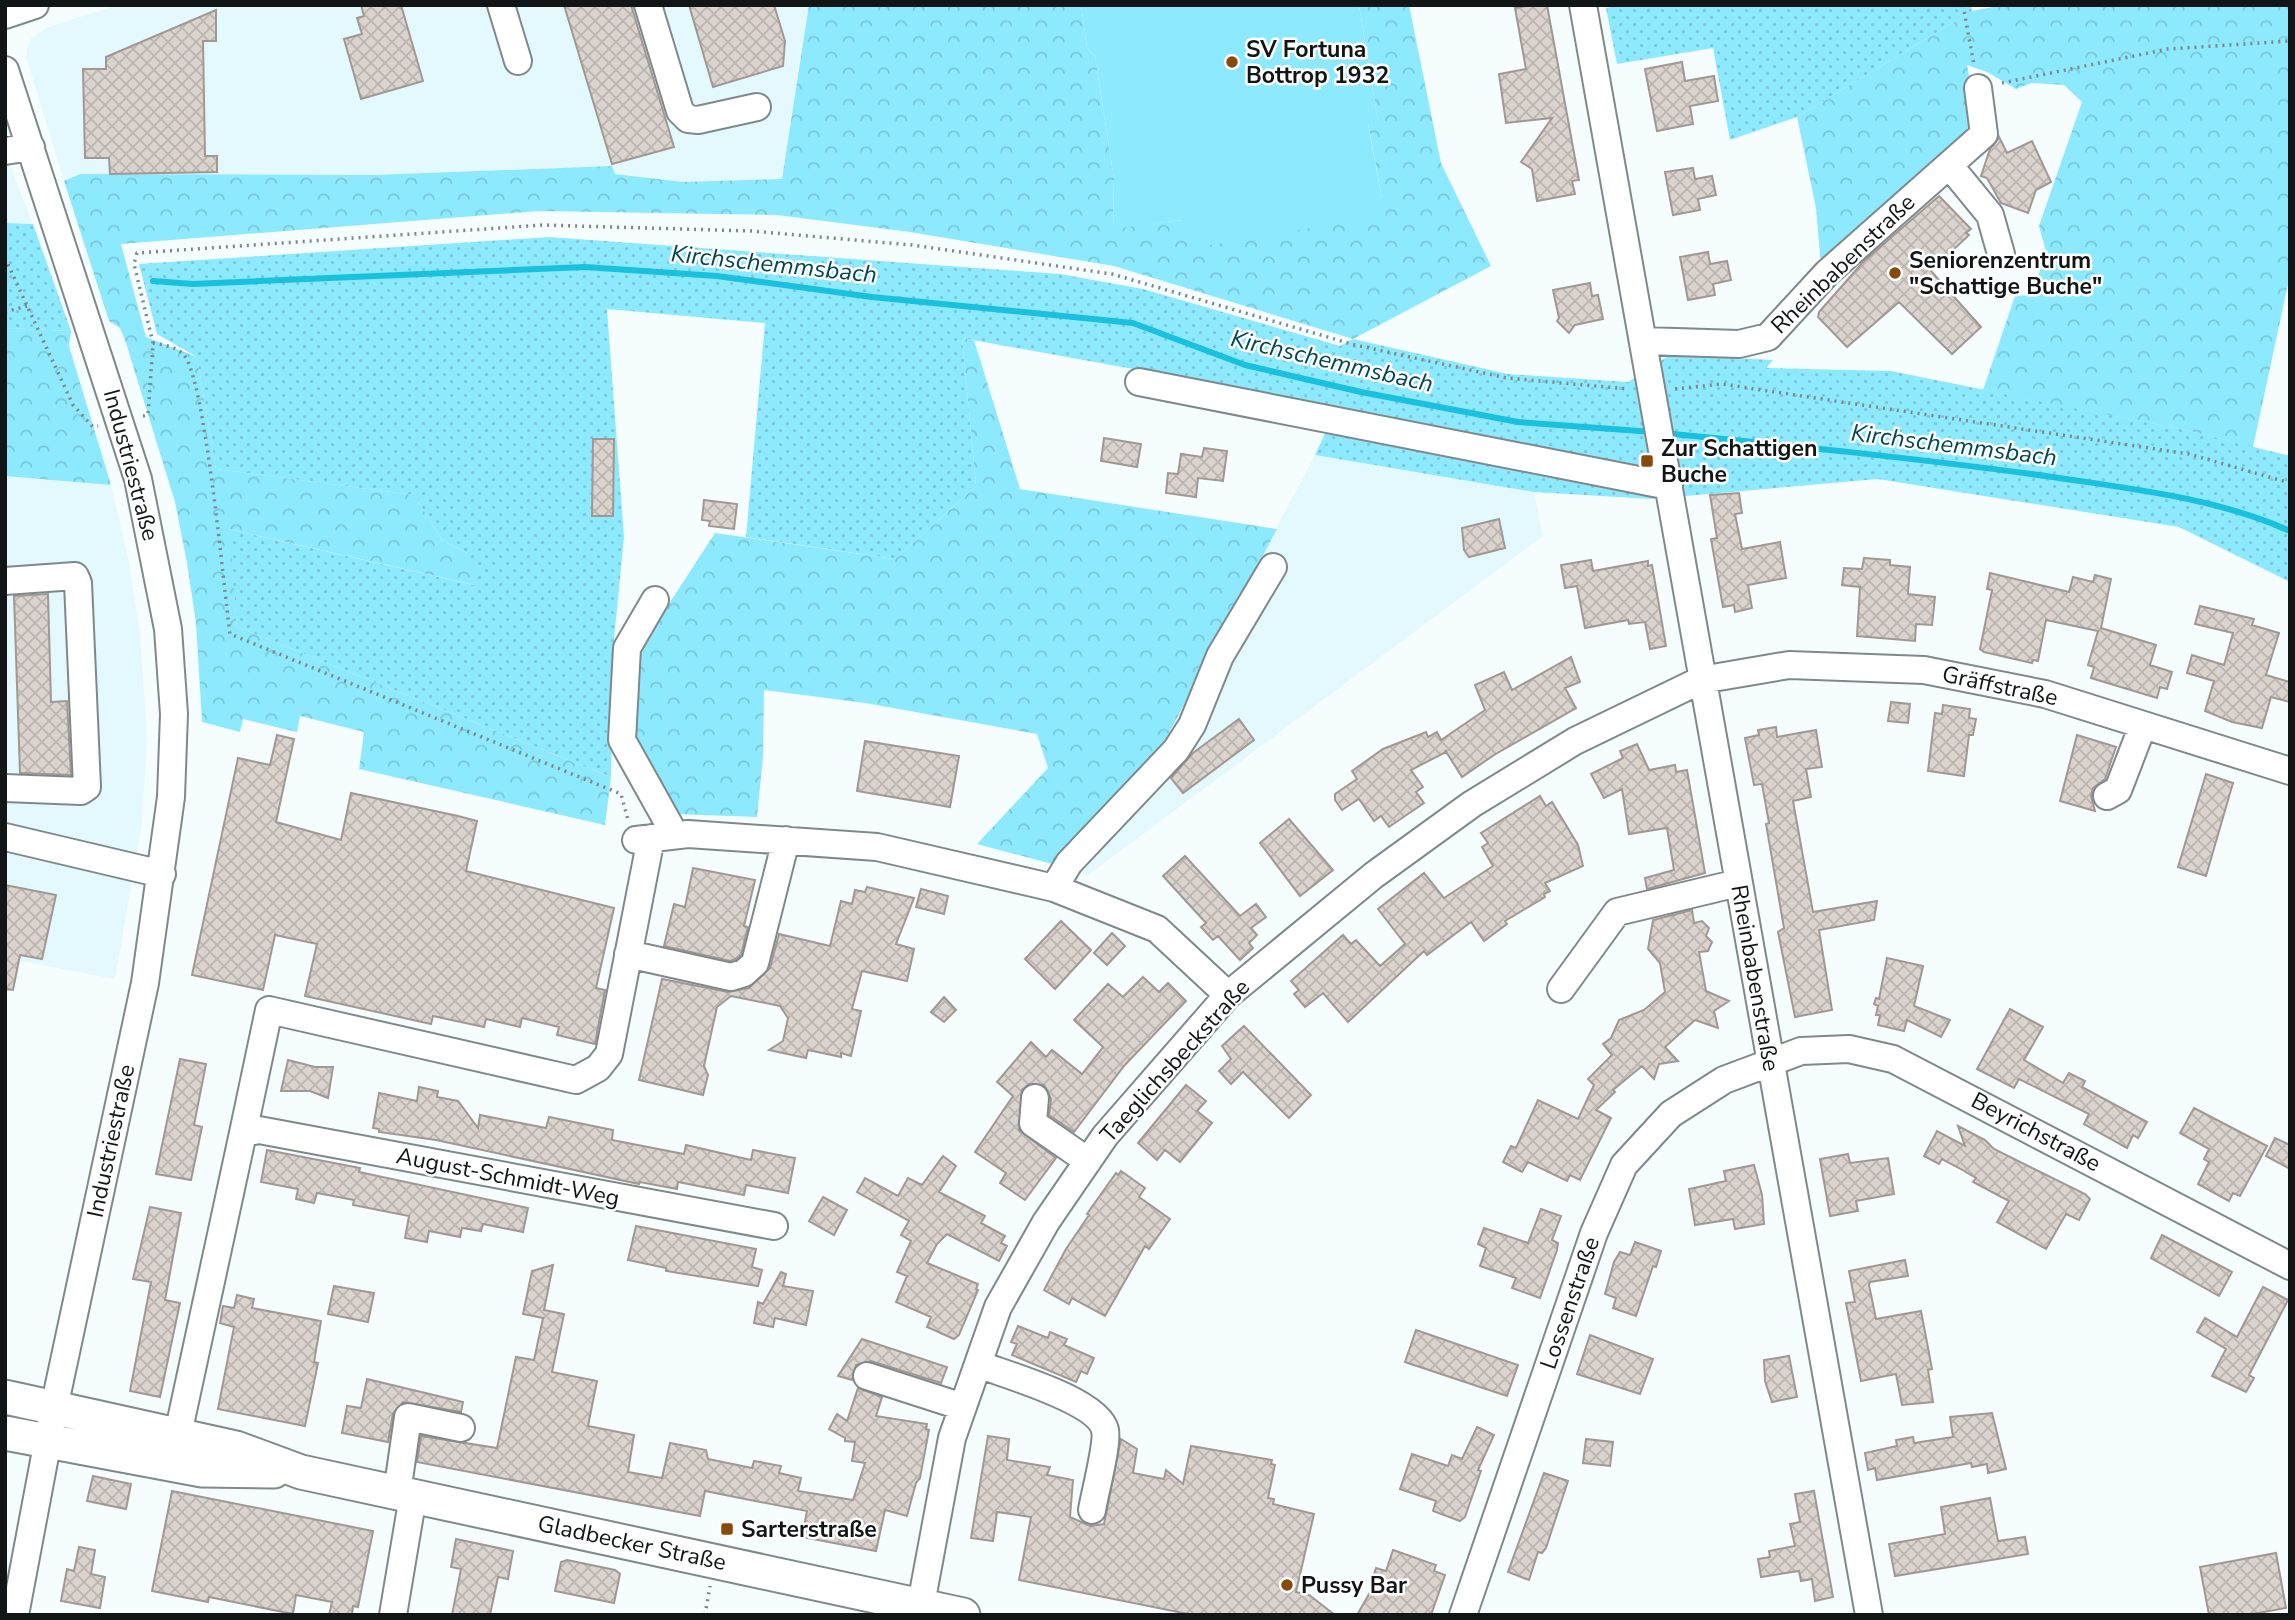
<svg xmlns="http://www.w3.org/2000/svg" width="2295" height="1620" viewBox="0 0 2295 1620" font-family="'Nunito Sans',sans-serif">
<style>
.built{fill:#e4f9fe}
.grass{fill:url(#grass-dots)}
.forest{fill:url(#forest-crowns)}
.pitch{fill:#8de9fd}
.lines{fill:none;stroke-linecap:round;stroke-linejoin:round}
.stream{stroke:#1ac1de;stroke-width:6}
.building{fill:url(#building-cross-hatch);stroke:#a09893;stroke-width:2}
.minor-casing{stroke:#7f898c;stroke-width:30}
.major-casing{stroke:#7f898c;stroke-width:37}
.path{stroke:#808687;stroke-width:3.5;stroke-dasharray:2 5;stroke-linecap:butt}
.minor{stroke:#fff;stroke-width:26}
.major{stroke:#fff;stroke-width:33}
.poi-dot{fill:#884a0b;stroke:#fff;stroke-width:2.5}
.labels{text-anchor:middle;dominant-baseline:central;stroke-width:5;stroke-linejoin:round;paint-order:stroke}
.poi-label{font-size:23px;font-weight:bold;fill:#111516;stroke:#fff;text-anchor:start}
.street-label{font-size:23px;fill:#111516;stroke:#fff}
.water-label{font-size:24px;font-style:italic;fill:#024753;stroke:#fff}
</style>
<defs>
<pattern id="grass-dots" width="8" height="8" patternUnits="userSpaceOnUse" patternTransform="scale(1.75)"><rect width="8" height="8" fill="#8de9fd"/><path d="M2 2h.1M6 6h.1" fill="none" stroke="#79c7d8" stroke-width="1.8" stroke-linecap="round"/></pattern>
<pattern id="forest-crowns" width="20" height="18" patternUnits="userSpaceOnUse" patternTransform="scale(1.75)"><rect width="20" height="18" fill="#8de9fd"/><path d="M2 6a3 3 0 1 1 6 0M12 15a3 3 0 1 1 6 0" fill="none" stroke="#79c7d8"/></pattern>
<pattern id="building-cross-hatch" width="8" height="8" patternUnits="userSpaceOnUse" patternTransform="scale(1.75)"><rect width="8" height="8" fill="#dbd3cd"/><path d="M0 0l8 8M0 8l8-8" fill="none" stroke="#bbb4af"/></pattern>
</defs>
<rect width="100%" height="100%" fill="#f6fdff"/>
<path class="built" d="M118,5H809L782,179L683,182L615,174L612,166L374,175L81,174L64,181L26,57L27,48L31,39L45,28Z
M5,152L33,224L5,223Z
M1315,455L1534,492L1543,536L1087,876L1073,870L1154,761Z
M5,476L111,485L128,557L140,631L147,740L142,824L115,979L5,958Z"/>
<path class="grass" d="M1620,5H1971L1972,11L1797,117L1730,140L1713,48L1617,64L1606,8Z
M5,223L33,224L71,331L5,328Z
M549,237L1060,274L1143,289L1340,346L1353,339L1508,374L1628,382L1670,355L1773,360L1766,368L1891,371L2190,431L2290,456V582L2179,527L1878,479L1651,499L1534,492L1315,455L1334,414L1144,371L962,338L976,486L895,559L746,537L765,323L607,309L624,537L613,649L611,777L237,627L228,529L474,585L467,553L442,540L414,495L216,469L197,357L157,334L139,264Z"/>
<path class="forest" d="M809,5H1081L1087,48L1095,56L1114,179L1113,228L1183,220L1188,248L1382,199L1368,123L1378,121L1359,5H1409L1441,163L1491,266L1353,339L1114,266L910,232L777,215L540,211L121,244L146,337L197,357L216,469L414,495L442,540L467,553L475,562V585L229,529L237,627L611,777L605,825L359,769L364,732L300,716L297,732L243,719L240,732L202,722L196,623L187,563L175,502L126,343L120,328L109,321L64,181L80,174L374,175L612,166L615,174L683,182L782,179Z
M2003,5H2290V275L2253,447L2190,431L1983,390L2015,296L2032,295L2046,251L2039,226L2082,102L2064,85L2032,83L2016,89L1987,72L1967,65L1978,126L1821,266L1816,208L1797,117L1972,11Z
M5,328L71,331L69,346L111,485L5,476Z
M962,338L974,340L1020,489L1277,529L1154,761L1056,865L977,844L1048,768L1037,734L865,703L764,690L763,757L757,817L674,814L646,765L630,717V664L715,533L895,559L976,486Z"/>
<path class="pitch" d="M1081,5H1359L1378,121L1368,124L1382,199L1369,218L1188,249L1182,220L1113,229L1114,179L1095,56L1087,48Z"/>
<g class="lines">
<path class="stream" d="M153,281L193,284L585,267L717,276L872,297L1133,323L1245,365L1361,392L1518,422L1653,432
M1664,433C1794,446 1924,459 2053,477C2132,489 2217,498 2290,531"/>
</g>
<path class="building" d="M361,5H401L423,81L361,99L344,39L362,34L357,18L364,16Z
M564,5H631L674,147L612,164Z
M689,5H774L785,41L783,66L713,87Z
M1532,5H1547L1579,180L1572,181L1575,194L1537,201L1532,169L1521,162L1552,118L1506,123L1499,74L1526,69L1515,8Z
M216,10V41H203L205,156H217V172L110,174L109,158H85L83,69H106V57Z
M1682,62L1685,81L1714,76L1718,101L1690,106L1693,124L1657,131L1645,69Z
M1999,137L2007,153L2032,141L2051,182L2036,190L2028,213L2001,203L1987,178L1981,176L1990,149Z
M1693,168L1695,179L1712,176L1716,195L1698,199L1700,210L1673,215L1665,172Z
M1939,196L1971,229L1966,233L1969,235L1931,271L1981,327L1952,354L1899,302L1847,347L1818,317L1819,312L1864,261Z
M1708,252L1710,264L1727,261L1731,280L1713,284L1715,295L1688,300L1680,257Z
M1590,283L1592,296L1598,295L1603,319L1575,325L1569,333L1557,321L1559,318L1553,290Z
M1104,438L1141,444L1137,467L1101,461Z
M593,439H614L613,516H592Z
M1204,448L1227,451L1223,481L1198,478L1196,497L1166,493L1168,473L1178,474L1181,454L1202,457Z
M1739,493L1742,513L1735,514L1742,549L1780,542L1786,578L1748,585L1752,608L1735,612L1734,605L1723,607L1711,539L1717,538L1710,495Z
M704,500L737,504L734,529L709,526L710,521L702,520Z
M1499,519L1505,548L1469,557L1464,550L1462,528Z
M1864,558L1890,560V565L1910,567L1908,594L1935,597L1932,625L1916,624L1915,641L1857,636L1860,587L1842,585L1844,568L1862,569Z
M1591,560L1593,571L1648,561V566L1652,565L1666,646L1650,649L1645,622L1629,624L1628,620L1585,628L1577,586L1565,588L1561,565Z
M1990,573L2069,592L2073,577L2093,582L2095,575L2111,579L2101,628L2156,645L2150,665L2172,672L2167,689L2160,687L2157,698L2091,678L2094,667L2088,665L2098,631L2046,620L2038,661L2033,660L2032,663L1984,652L1980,649L1992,590L1987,589Z
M48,594L51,702L67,701L71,775L20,773L14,596Z
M2200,606L2254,619L2252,625L2279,633L2266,675L2290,682V702L2271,697L2262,728L2232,722L2205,711L2214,681L2187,673L2192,655L2224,665L2233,633L2195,624Z
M1571,657L1580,682L1565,688L1576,708L1494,755L1462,777L1445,750L1446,752L1411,770L1423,787L1416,792L1424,803L1389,827L1381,816L1374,821L1359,799L1342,810L1335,800V794L1357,779L1352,771L1383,749L1426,732L1428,737L1437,732L1441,740L1485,710L1475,685L1504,672L1512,690Z
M1891,702L1910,704L1908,723L1888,721Z
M1943,705L1970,709L1969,718L1976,719L1973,735H1969L1964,776L1928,771L1935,713L1942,714Z
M1239,719L1254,740L1183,793L1171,778L1193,753Z
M1776,727L1777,737L1816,730L1822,767L1806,769L1811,797L1793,801L1813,912L1877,901L1874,920L1819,930L1832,1010L1795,1017L1778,932L1784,928L1766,824L1769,823L1762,784L1754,785L1745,738L1759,735L1758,730Z
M277,735L294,739L276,822L341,840L351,793L458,816L477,821L466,871L614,908L596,988L605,990L595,1044L557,1035L559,1027L522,1018L520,1027L486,1019L484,1027L433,1016L431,1024L305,996L317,944L275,935L263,990L192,975L238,758L270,765Z
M2077,735L2116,747L2105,779L2093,788L2091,796L2095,811L2060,801Z
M865,741L959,756L950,807L857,791Z
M1637,744L1649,770L1675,765L1676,772L1687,770L1705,873L1647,889L1645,878L1674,870L1667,828L1629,834L1622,789L1604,798L1591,774L1623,758L1620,751Z
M2206,774L2233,783L2206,876L2178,867Z
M1540,796L1546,806L1552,802L1578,845L1583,866L1545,883L1550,891L1544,894L1545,897L1505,921L1507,924L1484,941L1471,922L1427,955L1424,951L1348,1022L1323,993L1305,1007L1294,994L1299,990L1291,981L1343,935L1351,944L1356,940L1380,966L1405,944L1378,909L1424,873L1444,898L1493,866L1482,847L1488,843L1481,833Z
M1289,819L1333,870L1300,896L1260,843Z
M1185,856L1240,916L1256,904L1266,917L1251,928L1257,935L1249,943L1253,948L1240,960L1218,936L1213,940L1201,927L1206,923L1163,876Z
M693,868L755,880L744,926L748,927L741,955L736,959L730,961L664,946L674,904L685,907Z
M5,885L56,895L42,959L20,955L13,990L5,989Z
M867,887L914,898L896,944L914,949L907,981L862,971L852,1009L861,1011L851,1056L841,1053V1057L808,1050L806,1058L769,1050L783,1041L788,1018L780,1006L731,996L717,1007L704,1066L708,1075L703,1095L639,1080L662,979L728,992L749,988L770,968L779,934L830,946L841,901L852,904L855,890L865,892Z
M921,889L948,896L944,914L916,907Z
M1692,910L1694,923L1702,921L1709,928L1706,936L1712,942L1708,951L1699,952L1706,991L1729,1001L1714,1011L1718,1028L1695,1020L1665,1047L1678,1061L1659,1064L1654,1079L1642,1066L1613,1090L1615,1092L1596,1110L1611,1118L1580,1180L1570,1175L1567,1181L1528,1162L1522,1172L1503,1162L1511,1146L1516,1148L1538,1100L1578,1119L1594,1085L1588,1079L1612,1055L1603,1044L1611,1038L1619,1020L1644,1010L1665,992L1660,963L1648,949L1653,920Z
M1061,921L1091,950L1055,989L1025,959Z
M1112,933L1125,946L1107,965L1094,953Z
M1887,958L1923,966L1914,1006L1950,1020L1941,1037L1907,1020L1904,1031L1878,1025L1880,1015H1876L1878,1006L1874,1004L1876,998L1879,999Z
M1143,977L1159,992L1168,983L1186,1001L1124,1066L1074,1132L1049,1115L1051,1099L1044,1085L1029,1084L1022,1090L1019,1130L1056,1158L1025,1200L1000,1183L1006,1173L975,1152L1013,1096L997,1082L1031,1042L1046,1057L1052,1050L1082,1074L1103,1047L1074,1020L1108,984L1123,997Z
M944,997L956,1010L944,1022L931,1012Z
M2010,1009L2043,1027L2024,1060L2063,1083L2069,1073L2085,1081L2082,1087L2147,1122L2138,1138L2133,1135L2127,1148L2084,1124L2089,1114L2019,1079L2014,1088L1977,1069Z
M1244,1026L1311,1095L1289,1118L1243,1072L1231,1084L1219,1071L1231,1059L1222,1046Z
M180,1059L206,1064L194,1125L202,1127L191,1180L156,1174Z
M288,1060L315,1067H333L328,1098L310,1091H281Z
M1186,1085L1206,1101L1197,1111L1212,1123L1180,1162L1165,1150L1157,1160L1138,1143Z
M419,1087L438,1091L437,1097L458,1101L478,1128L480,1115L546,1128L549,1117L613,1130L612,1140L684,1154L686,1145L751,1160L753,1150L795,1158L788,1193L746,1185L744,1195L678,1182L677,1189L640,1182L639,1184L436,1140L379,1132V1129L373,1128L379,1093L417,1101Z
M2194,1108L2267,1146L2240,1196L2233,1193L2229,1201L2198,1184L2209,1162L2204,1159L2209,1149L2180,1133Z
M1958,1126L1985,1140L1994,1149L2085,1194L2090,1199L2079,1220L2066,1214L2046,1249L1997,1222L2009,1201L1973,1182L1976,1178L1959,1168L1942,1159L1939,1164L1924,1156L1937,1131L1965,1146Z
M2275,1138L2290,1145V1169L2266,1156Z
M267,1150L360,1168L359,1172L528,1208L523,1232L483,1224L481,1231L462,1228L460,1237L429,1231L427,1242L405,1238L409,1216L353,1205L354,1200L317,1193L314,1203L296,1199L298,1189L261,1182Z
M1848,1154L1850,1163L1888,1158L1894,1194L1856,1201L1858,1211L1830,1216L1820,1159Z
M943,1156L956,1166L939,1192L985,1216L981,1223L1005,1236L1001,1243L1007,1246L999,1261L947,1234L937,1244L927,1263L978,1284L976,1289L978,1290L959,1335L954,1339L927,1327L931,1317L896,1302L907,1276L897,1272L911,1241L901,1235L909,1221L857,1192L865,1178L898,1196L908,1178L922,1185Z
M1754,1165L1762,1195L1764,1224L1735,1229L1733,1219L1695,1225L1689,1189L1726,1181L1724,1171Z
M1121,1171L1145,1188L1139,1197L1170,1219L1149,1249L1145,1246L1105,1316L1072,1298L1069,1304L1044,1290L1066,1249L1089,1215L1087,1214L1116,1173L1118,1175Z
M823,1197L847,1210L834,1235L809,1221Z
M150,1207L181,1213L165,1300L180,1303L160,1397L130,1391L151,1282L133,1279Z
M1541,1209L1561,1216L1552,1240L1558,1243L1557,1250L1540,1298L1512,1288L1516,1278L1480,1266L1486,1248L1478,1244L1484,1228L1528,1243Z
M636,1226L756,1249L752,1267L762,1270L758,1286L666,1271V1268L628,1260Z
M2162,1235L2232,1272L2219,1296L2151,1258Z
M1635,1242L1661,1251L1656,1267L1653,1266L1636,1316L1613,1308L1616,1298L1605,1294L1614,1262L1620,1252L1630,1255Z
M1905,1260L1908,1276L1870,1282L1869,1285L1876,1319L1921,1311L1932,1369L1928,1370L1933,1402L1902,1405L1896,1374L1861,1381L1846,1303L1855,1302L1849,1271Z
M553,1265L544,1310L564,1314L552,1372L597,1381L588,1426L634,1435L628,1472L662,1478L670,1443L706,1450L708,1459L752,1468L754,1461L781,1466L779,1473L801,1478L798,1491L853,1500L865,1463L852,1461L855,1442L845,1441V1438L829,1429L837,1414L847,1421L858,1388L882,1397L876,1416L927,1424L926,1429L929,1430L920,1478L916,1483L907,1516L885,1510L876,1551L802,1537L807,1511L750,1500L705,1491L700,1516L417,1462L421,1436L497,1448L516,1357L534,1360L543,1318L523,1314L532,1271Z
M781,1272L786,1274L783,1286L813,1291L806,1325L775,1318L773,1327L754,1323L758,1302L763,1304Z
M334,1286L374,1293L368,1322L328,1314Z
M2263,1287L2288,1300L2249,1375L2254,1378L2246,1392L2212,1376L2226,1349L2197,1332L2205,1318L2237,1337Z
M237,1295L254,1299L252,1308L321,1321L314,1362L318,1363L305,1426L218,1409L234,1327L220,1323L223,1306L234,1308Z
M1018,1326L1048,1338L1050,1332L1067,1339L1064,1345L1094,1358L1087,1374L1081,1371L1076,1382L1012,1355L1017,1344L1011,1342Z
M1416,1330L1518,1365L1507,1396L1405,1362Z
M1590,1335L1653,1359L1640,1394L1577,1374Z
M862,1339L947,1367L941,1383L871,1361L856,1365L852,1380L838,1376Z
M1789,1356L1797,1397L1772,1402L1765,1381L1764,1360Z
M367,1379L463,1402L461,1412L403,1402L393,1414L388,1442L342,1433L347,1406L361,1408Z
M1992,1413L2006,1469L1988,1473L1987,1464L1972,1467L1971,1463L1877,1480L1875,1468L1868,1470L1865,1453L1897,1446L1896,1440L1913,1437L1914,1443L1953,1437L1950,1417Z
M1477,1427L1494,1435L1478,1470L1481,1471L1465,1517L1460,1521L1433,1511L1436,1501L1400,1489L1412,1454L1448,1466L1452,1455L1462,1459Z
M988,1436L1009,1439L1007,1460L1050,1467L1047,1475L1073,1480L1070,1517L1090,1526L1104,1524L1121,1439L1137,1449L1133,1473L1164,1479L1166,1470L1183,1484L1191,1446L1272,1460L1271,1464L1275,1465L1268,1498L1274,1499L1273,1504L1314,1514L1296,1592L1309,1595L1335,1615H1193L1019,1580L1031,1517L997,1512L993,1541L971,1538Z
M1586,1439L1613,1442L1610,1466L1583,1463Z
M1544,1473L1568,1481L1546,1548L1542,1553L1538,1552L1529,1580L1508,1572Z
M93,1476L131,1484L126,1509L87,1501Z
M172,1491L373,1531L358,1607L353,1606L352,1615H329L332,1602L296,1595L293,1614L209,1597L208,1602L152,1591Z
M1814,1491L1833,1597L1815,1601L1812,1579L1801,1581L1799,1571L1761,1577L1758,1559L1770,1557L1769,1551L1795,1546L1790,1524L1800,1522L1795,1494Z
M1990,1498L1998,1541L2025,1537L2028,1554L1895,1576L1889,1544L1945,1534L1941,1507Z
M456,1539L513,1551L508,1579L498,1577L490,1615H452L461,1569L451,1567Z
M79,1547L95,1550L91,1574L105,1577L100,1608L61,1601L67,1569L74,1571Z
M1393,1550L1436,1565L1434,1571L1445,1575L1431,1615H1357L1373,1587L1370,1586L1376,1568L1386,1571Z
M2276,1553L2286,1608L2247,1615H2209L2200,1567Z
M567,1560L615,1570L620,1574L614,1603L555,1591L561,1562Z"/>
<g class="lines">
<g class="minor-casing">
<path id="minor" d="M501,5L518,61
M648,5L680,111L688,119L698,120L757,107
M1583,5L1869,1615
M5,15L35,5
M5,70L138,479L168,629L174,714L171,797L145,983L54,1408L15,1615
M5,151L31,147
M1949,165L1990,215L2001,254
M1644,341L1739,344L1768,337L1827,273L1984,134L1978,88
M1139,382L1669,486
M5,581L75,576L78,583L87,787L81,791L5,788
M655,600L627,648L622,740L675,835
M2107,796L2118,790L2143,725
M5,837L162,874
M636,840L688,834L877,847L1054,888L1157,929L1228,995
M1054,888L1069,863L1176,750L1192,725L1220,656L1273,567
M628,954L731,977L744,973L755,963L786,840
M1561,989L1617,912L1738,883
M1035,1098L1033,1123L1088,1161
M243,1133L269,1010L576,1080L598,1068L609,1054L651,838
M978,1364C1006,1375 1098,1400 1105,1430C1108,1444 1095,1492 1092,1510
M867,1376L963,1407
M178,1434L243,1133L259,1130L774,1226
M397,1493L408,1417L461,1428
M393,1615L413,1496
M919,1615L952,1438L998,1307L1046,1222L1105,1136L1228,995L1374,875L1472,804L1575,741L1701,680L1789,665L1924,670L2045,694L2290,771
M1463,1615L1594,1233L1624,1165L1671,1114L1724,1080L1801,1051L1849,1049L1893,1059L2290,1266"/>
</g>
<g class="major-casing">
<path id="major" d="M5,1397L236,1448L301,1472L963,1615
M5,1433L202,1470L274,1471"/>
</g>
<path class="path" d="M1963,5L1974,65
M2002,83L2168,49L2290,41
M5,258L73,405L93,427L98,426
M5,312L27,306
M153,343C163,345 175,346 183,354C205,374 224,592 230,634L621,794L628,820
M1675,389L1722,384L2189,454L2290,483
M143,416L148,415L153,343L134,264L137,253L543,225L751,231L912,245L1112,274L1355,345L1507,378L1629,389
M705,1615L710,1586"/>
<use href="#minor" class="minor"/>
<use href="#major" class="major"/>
</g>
<g class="poi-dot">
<circle cx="1232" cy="62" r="7"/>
<circle cx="1895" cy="273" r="7"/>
<rect x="1640" y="454" width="14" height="14" rx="3.5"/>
<rect x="720" y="1522" width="14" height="14" rx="3.5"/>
<circle cx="1287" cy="1585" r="7"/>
</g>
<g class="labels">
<g class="poi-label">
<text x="1246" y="49">SV Fortuna<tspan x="1246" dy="26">Bottrop 1932</tspan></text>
<text x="1909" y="260">Seniorenzentrum<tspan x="1909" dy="26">"Schattige Buche"</tspan></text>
<text x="1661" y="448">Zur Schattigen<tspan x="1661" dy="26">Buche</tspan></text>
<text x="741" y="1529">Sarterstraße</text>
<text x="1301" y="1585">Pussy Bar</text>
</g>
<g class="street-label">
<text transform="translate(1843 264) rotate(-44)">Rheinbabenstraße</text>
<text transform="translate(131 465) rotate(75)">Industriestraße</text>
<text transform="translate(2000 686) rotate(12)">Gräffstraße</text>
<text transform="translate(1755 978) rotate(80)">Rheinbabenstraße</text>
<text transform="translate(1175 1061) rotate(-48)">Taeglichsbeckstraße</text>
<text transform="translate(2036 1132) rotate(28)">Beyrichstraße</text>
<text transform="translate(111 1141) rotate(-78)">Industriestraße</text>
<text transform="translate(508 1177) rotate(11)">August-Schmidt-Weg</text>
<text transform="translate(1570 1303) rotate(-71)">Lossenstraße</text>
<text transform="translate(632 1543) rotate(12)">Gladbecker Straße</text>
</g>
<g class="water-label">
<text transform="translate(774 264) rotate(6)">Kirchschemmsbach</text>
<text transform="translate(1332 361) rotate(13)">Kirchschemmsbach</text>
<text transform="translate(1954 445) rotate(7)">Kirchschemmsbach</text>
</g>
</g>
<rect width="2295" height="1620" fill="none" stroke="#111516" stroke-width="14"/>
</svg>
